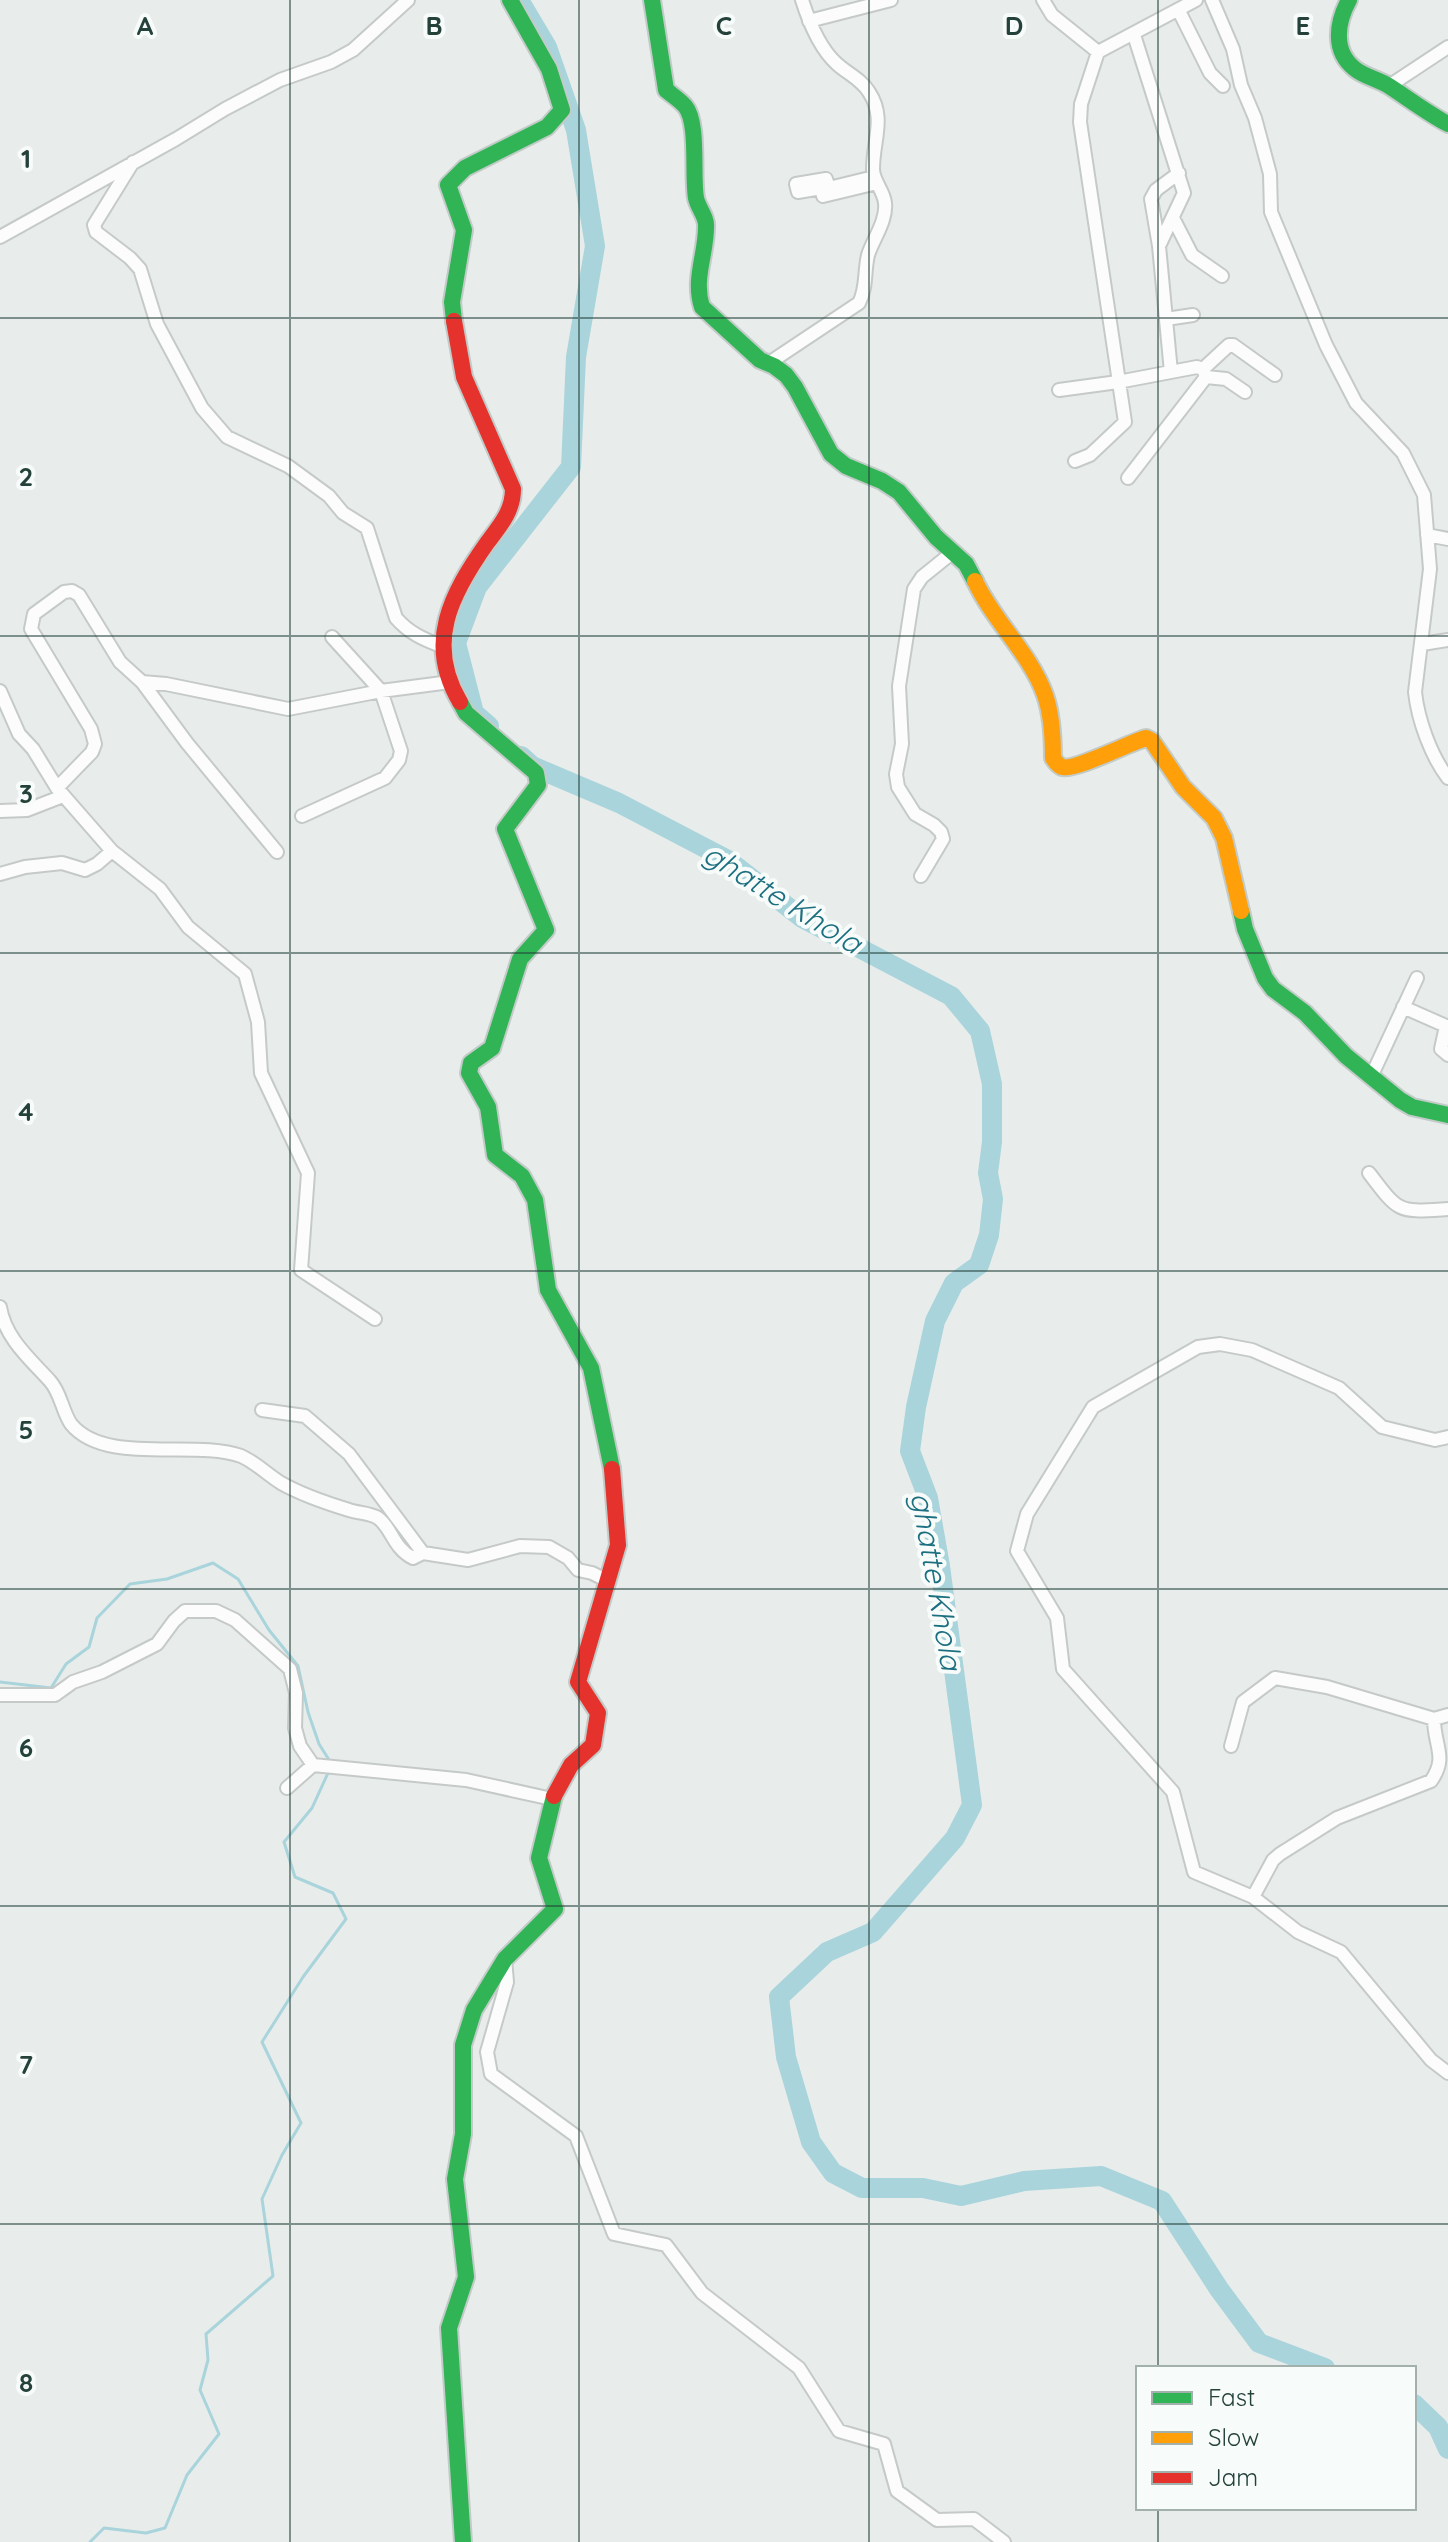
<svg xmlns="http://www.w3.org/2000/svg" width="1448" height="2542" viewBox="0 0 1448 2542" font-family="Quicksand,sans-serif">
<style>
.lines{fill:none;stroke-linecap:round;stroke-linejoin:round}
.stream{stroke:#a9d4db;stroke-width:3}
.river{stroke:#a9d4db;stroke-width:20}
.street-casing{stroke:#c5cac8;stroke-width:16}
.fast-casing{stroke:#c3cbc8;stroke-width:20}
.slow-casing{stroke:#c3cbc8;stroke-width:20}
.jam-casing{stroke:#c3cbc8;stroke-width:20}
.street{stroke:#fcfcfc;stroke-width:12}
.fast{stroke:#30b455;stroke-width:16}
.slow{stroke:#ff9f0a;stroke-width:16}
.jam{stroke:#e5322d;stroke-width:16}
.grid{fill:none;stroke:#24423a;stroke-width:2;stroke-opacity:0.55}
.labels{text-anchor:middle;dominant-baseline:central;stroke-width:8;stroke-linejoin:round;paint-order:stroke}
.water-label{font-size:30px;font-style:italic;fill:#1c6f80;stroke:#f7fbf9}
.grid-label{font-size:26px;text-anchor:middle;font-weight:bold;fill:#24423a;stroke:#f7fbf9;stroke-width:8;stroke-linejoin:round;paint-order:stroke}
</style>
<rect width="100%" height="100%" fill="#e8edeb"/>
<g class="lines">
<path class="stream" d="M0,1682L51,1688L66,1664L89,1647L97,1618L130,1584L167,1579L213,1563L238,1579L269,1630L298,1666L308,1712L319,1744L331,1763
M90,2542L104,2528L146,2533L165,2528L187,2475L219,2434L200,2390L208,2360L206,2334L273,2276L262,2199L282,2155L301,2123L262,2042L303,1977L346,1919L333,1893L295,1877L284,1842L312,1808L328,1773L325,1771"/>
<path class="river" d="M489,726L474,713L456,643L477,587L571,467L576,357L595,246L576,130L547,47L519,0
M521,756L532,766L619,803L728,860L802,918L951,996L980,1031L992,1084V1142L988,1173L993,1199L989,1235L979,1265L954,1283L935,1321L916,1407L910,1451L928,1498L940,1566L972,1805L955,1838L873,1932L827,1952L779,1997L786,2057L811,2142L833,2173L862,2188H923L961,2196L1024,2181L1101,2176L1162,2201L1219,2289L1259,2343L1325,2368
M1414,2404L1438,2427L1448,2449"/>
<g class="street-casing">
<path id="street" d="M1043,0L1052,15L1098,52
M1212,0L1233,49L1241,85L1255,118L1270,174L1271,212L1326,345L1356,403L1403,453L1424,495L1430,569L1415,692C1418,720 1431,756 1448,778
M1179,11L1210,73L1223,86
M809,21L891,0
M1134,35L1184,193L1159,246
M1389,86L1448,47
M133,162L94,225L96,232L130,258L140,269L157,324L202,408L227,437L288,466L329,496L343,513L367,528L396,618C409,633 423,639 441,646
M874,177L829,188L826,179L796,184L798,192L821,188L823,196L877,183
M1173,218L1192,255L1222,276
M0,237L176,139L225,109L280,80L331,62L353,50L408,0
M1166,319L1193,315
M769,363L859,303C867,288 864,272 868,255C873,239 887,221 885,203C884,191 873,181 873,169C873,140 886,118 869,92C861,79 848,74 837,64C819,48 809,22 802,0
M1203,369L1229,345H1233L1275,375
M1171,372L1159,246L1151,199L1156,190L1179,173
M1206,377L1226,379L1245,392
M1059,390L1118,382L1197,367L1203,369L1206,377
M1075,461L1090,455L1125,422L1080,122L1081,104L1098,52L1196,0
M1128,478L1206,377
M1427,535L1448,539
M1422,644L1448,640
M142,682L166,684L288,709L381,691L450,682
M0,691L19,734L33,749L57,788L112,851L160,889L188,927L245,974L258,1022L261,1073L308,1173L301,1270L375,1319
M57,788L92,752L95,744L91,729L31,629L34,614L64,592L72,591L79,595L120,662L142,682L187,743L277,852
M0,811L27,810L63,796
M302,816L385,778L399,760L401,751L381,691L332,637
M0,874L25,867L62,863L85,870L97,864L112,851
M921,876L943,839L941,832L934,825L915,814L898,787L896,774L902,744L899,686L914,589L922,577L953,552
M1403,1007L1446,1026L1441,1049L1448,1055
M1371,1077L1417,978
M1369,1173C1400,1214 1398,1212 1448,1209
M0,1307C5,1338 30,1359 50,1381C61,1393 62,1411 71,1424C105,1466 194,1439 241,1456C255,1462 268,1475 281,1483C302,1495 326,1503 349,1510C357,1513 371,1513 378,1518C392,1528 393,1548 413,1558L423,1553L468,1560L520,1546L549,1547L568,1558L578,1570L592,1573L608,1581
M262,1410L305,1416L349,1454L423,1553
M1448,1437L1435,1440L1382,1427L1339,1388L1252,1350L1220,1344L1198,1347L1093,1407L1027,1514L1017,1551L1057,1618L1063,1669L1173,1792L1194,1872L1253,1897L1298,1932L1341,1952L1431,2060L1448,2073
M0,1695H55L73,1682L102,1672L157,1644L174,1621L185,1611H216L235,1620L290,1669L296,1693L295,1728L300,1746L313,1765
M1231,1746L1243,1702L1275,1678L1327,1687L1434,1719L1448,1715
M287,1788L313,1765L466,1780L552,1799
M1253,1897L1273,1860L1280,1854L1337,1818L1431,1781C1448,1757 1434,1746 1434,1719
M505,1959L507,1982L487,2052L491,2074L576,2136L614,2234L666,2245L702,2293L799,2368L839,2431L884,2444L897,2491L937,2520L974,2519L1004,2542"/>
</g>
<g class="fast-casing">
<path id="fast" d="M652,0L666,90C672,95 680,100 685,106C699,122 692,176 696,198C698,208 707,217 706,227C706,255 693,279 702,307L760,360L774,366L786,375L795,387L831,454L846,466L882,481L899,492L936,537L966,564L975,581
M1349,0C1337,22 1332,51 1355,69C1365,77 1378,79 1389,86C1409,99 1427,113 1448,124
M454,321L452,302L464,230L448,185L465,168L547,127L562,110L549,69L510,0
M460,702L466,713L536,773L538,785L505,829L546,930L520,959L492,1048L471,1063L469,1073L488,1107L495,1155L522,1176L535,1200L548,1290L591,1368L612,1469
M1241,911L1245,929L1265,978L1273,989L1305,1013L1346,1056L1400,1100L1412,1107L1448,1115
M463,2542L449,2328L466,2277L455,2179L463,2134V2045L474,2010L505,1959L555,1909L539,1858L554,1796"/>
</g>
<g class="slow-casing">
<path id="slow" d="M975,581C994,622 1030,653 1045,695C1052,715 1053,737 1053,758C1056,762 1057,765 1062,767C1074,771 1129,743 1146,738L1152,741L1183,787L1214,818L1224,838L1241,911"/>
</g>
<g class="jam-casing">
<path id="jam" d="M454,321L464,377L513,489C513,511 500,526 487,543C451,594 425,643 460,702
M554,1796L571,1765L593,1745L598,1713L578,1682L618,1545L612,1469"/>
</g>
<use href="#street" class="street"/>
<use href="#fast" class="fast"/>
<use href="#slow" class="slow"/>
<use href="#jam" class="jam"/>
</g>
<path class="grid" d="M290,0V2542M579,0V2542M869,0V2542M1158,0V2368M0,318H1448M0,636H1448M0,953H1448M0,1271H1448M0,1589H1448M0,1906H1448M0,2224H1448M1158,2508V2542"/>
<g class="labels">
<g class="water-label">
<text transform="translate(783 898) rotate(32)">ghatte Khola</text>
<text transform="translate(937 1581) rotate(80)">ghatte Khola</text>
</g>
</g>
<g class="grid-label">
<text x="145" y="35">A</text>
<text x="434" y="35">B</text>
<text x="724" y="35">C</text>
<text x="1014" y="35">D</text>
<text x="1303" y="35">E</text>
<text x="26" y="168">1</text>
<text x="26" y="486">2</text>
<text x="26" y="803">3</text>
<text x="26" y="1121">4</text>
<text x="26" y="1439">5</text>
<text x="26" y="1757">6</text>
<text x="26" y="2074">7</text>
<text x="26" y="2392">8</text>
</g>
<rect x="1136" y="2366" width="280" height="144" fill="#f7fbf9" stroke="#a3b1ad" stroke-width="2"/>
<rect x="1152" y="2392" width="40" height="12" fill="#30b455" stroke="#a3b1ad" stroke-width="2"/>
<text x="1208" y="2406" font-size="24" fill="#24423a">Fast</text>
<rect x="1152" y="2432" width="40" height="12" fill="#ff9f0a" stroke="#a3b1ad" stroke-width="2"/>
<text x="1208" y="2446" font-size="24" fill="#24423a">Slow</text>
<rect x="1152" y="2472" width="40" height="12" fill="#e5322d" stroke="#a3b1ad" stroke-width="2"/>
<text x="1208" y="2486" font-size="24" fill="#24423a">Jam</text>
</svg>
